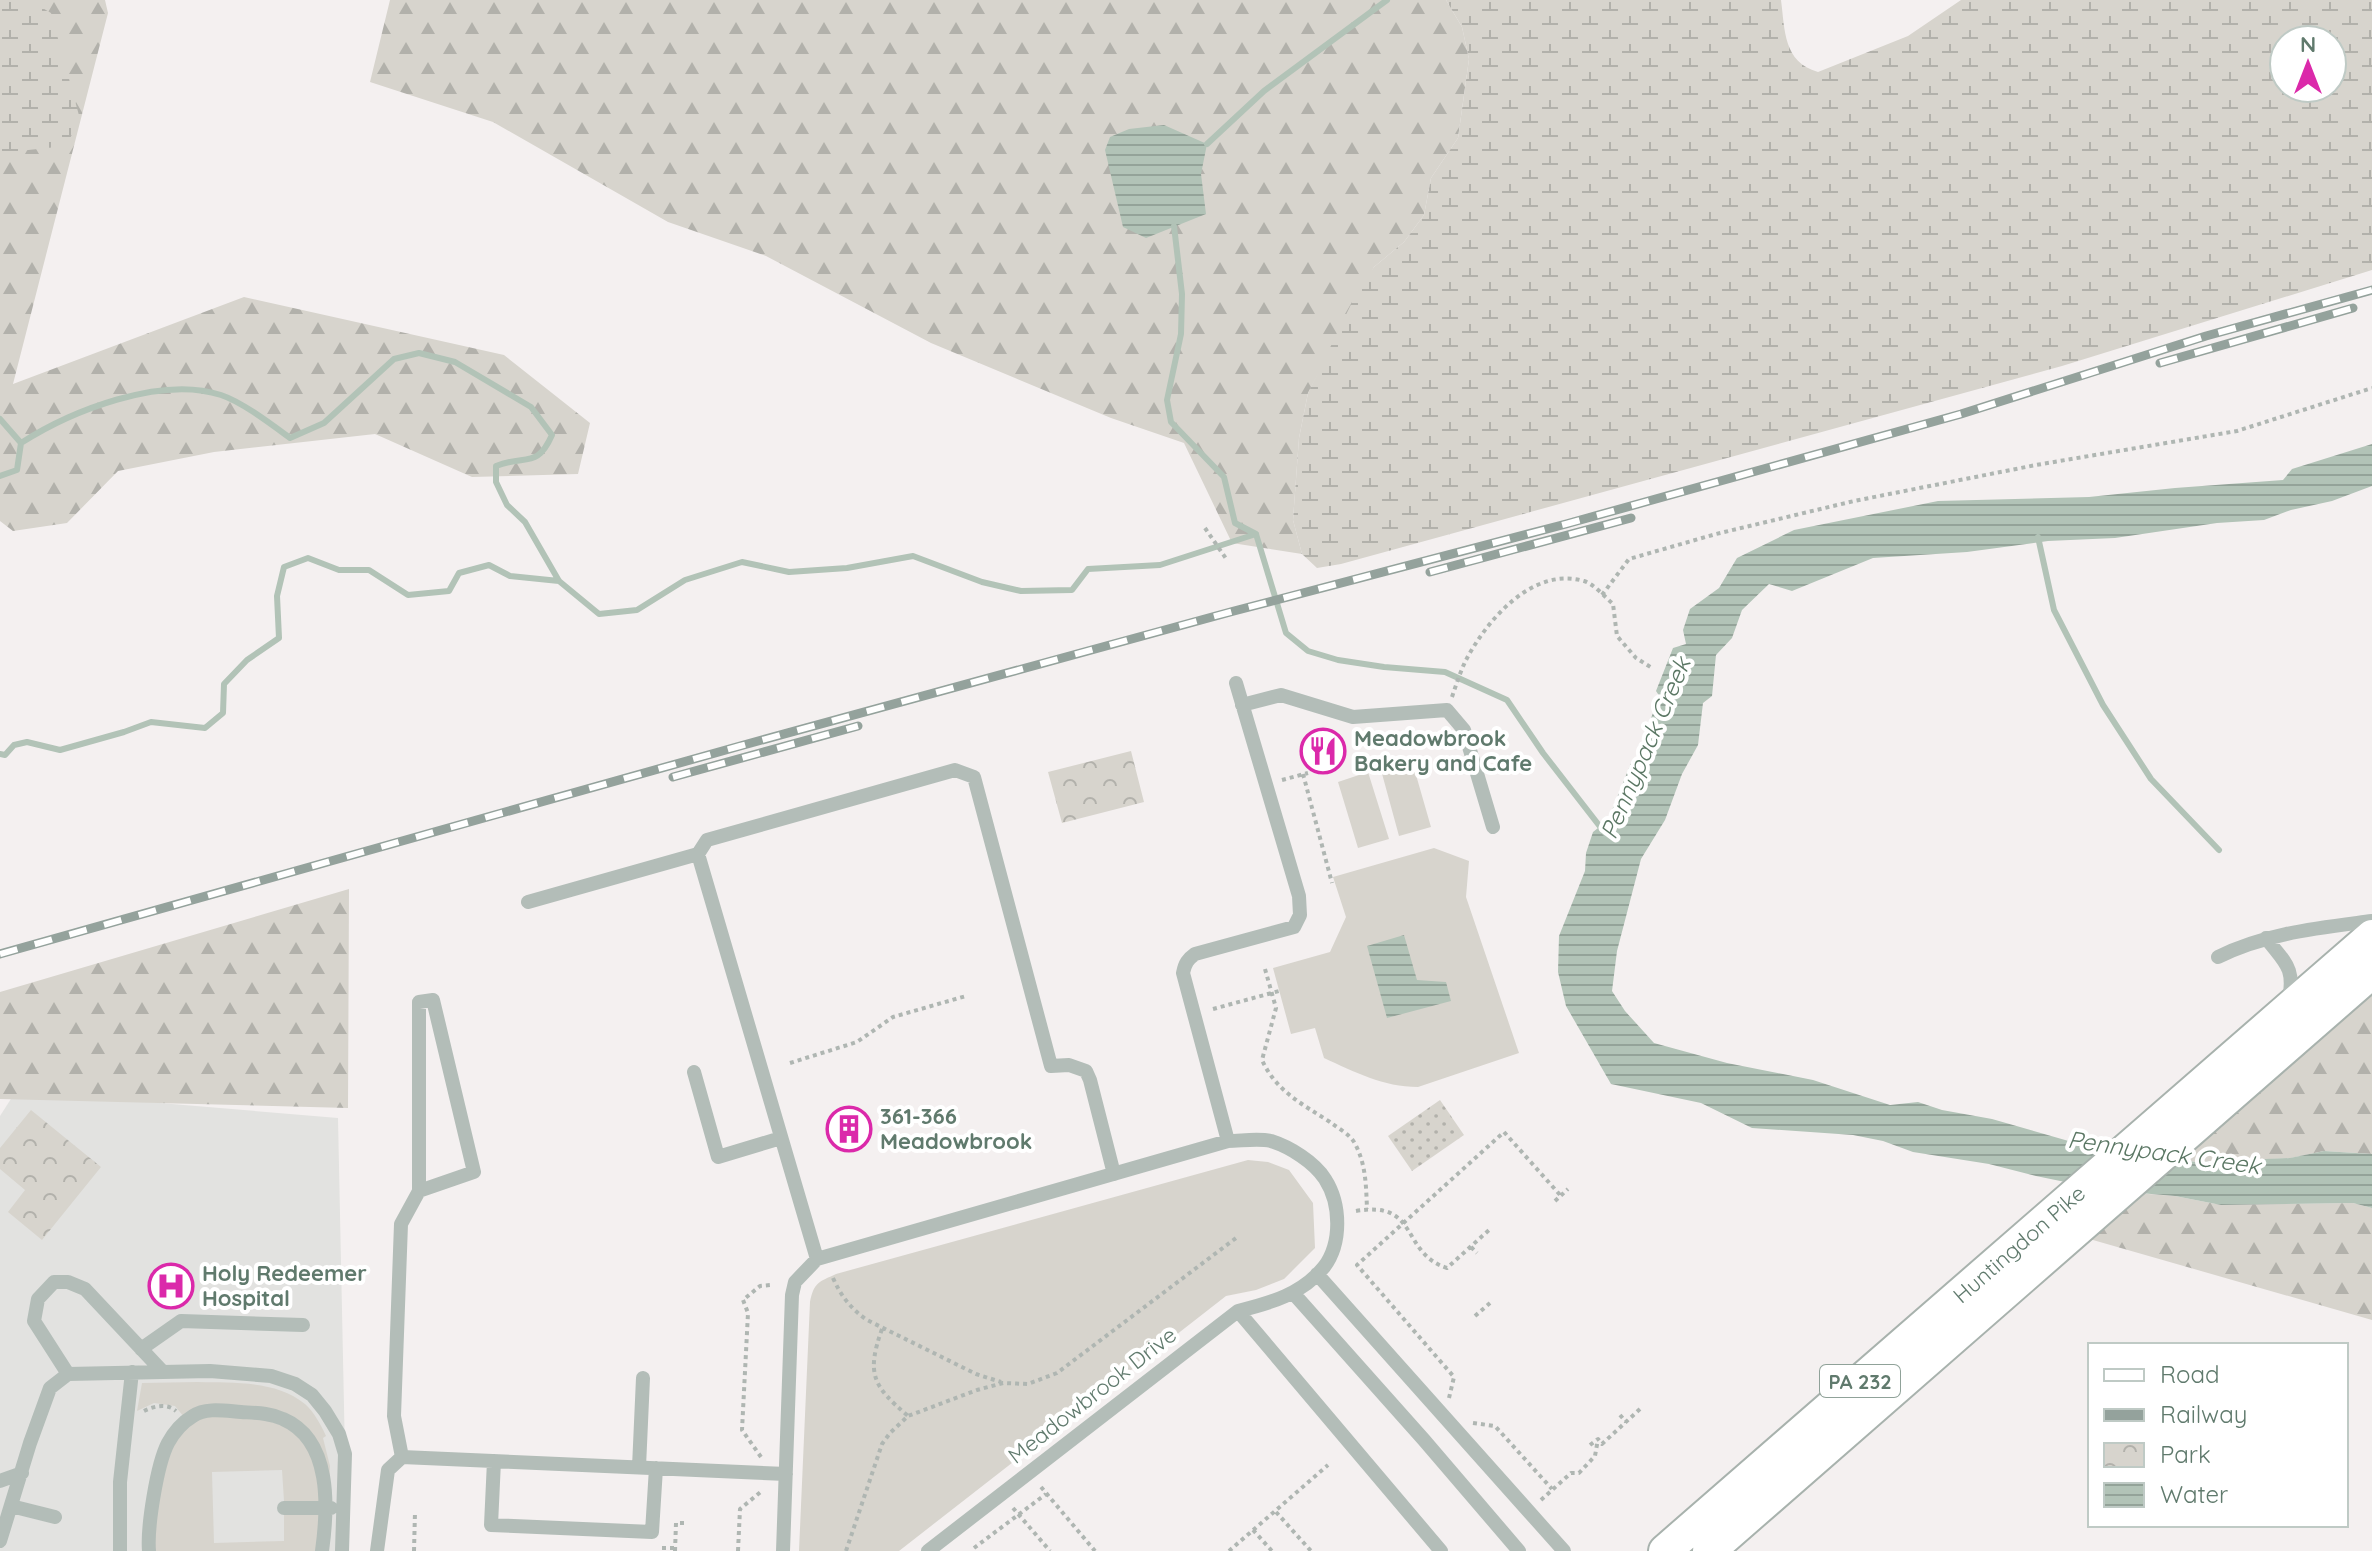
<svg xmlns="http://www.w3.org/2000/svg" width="2372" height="1551" viewBox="0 0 2372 1551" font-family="Quicksand,sans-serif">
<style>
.built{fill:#e2e2e0}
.grass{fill:#d7d4cd}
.forest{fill:url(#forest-firs)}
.wetland{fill:url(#wetland-marsh);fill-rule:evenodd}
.park{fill:url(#park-crowns)}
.garden{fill:url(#garden-dots)}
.water{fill:url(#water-rules)}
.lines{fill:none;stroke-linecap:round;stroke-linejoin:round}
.stream{stroke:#b2c3b7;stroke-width:6}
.major-casing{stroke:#a8b2ad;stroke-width:36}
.path{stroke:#afb6b2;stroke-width:4;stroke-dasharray:4 4;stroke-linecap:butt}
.minor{stroke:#b3bdb8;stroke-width:14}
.major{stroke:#fff;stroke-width:32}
.rail-casing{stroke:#94a29c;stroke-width:9}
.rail{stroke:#fff;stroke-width:6;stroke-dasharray:18;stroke-linecap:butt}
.labels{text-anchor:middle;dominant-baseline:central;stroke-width:8;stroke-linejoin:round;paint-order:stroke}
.shield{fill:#fff;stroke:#90a299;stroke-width:2}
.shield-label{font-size:20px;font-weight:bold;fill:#607a6d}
.poi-label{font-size:22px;font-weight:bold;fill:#607a6d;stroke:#fff;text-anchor:start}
.street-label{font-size:22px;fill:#607a6d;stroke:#fff}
.water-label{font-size:24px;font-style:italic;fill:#5b7764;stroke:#fff}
</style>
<defs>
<pattern id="forest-firs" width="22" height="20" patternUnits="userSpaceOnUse" patternTransform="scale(2)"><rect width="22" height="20" fill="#d7d4cd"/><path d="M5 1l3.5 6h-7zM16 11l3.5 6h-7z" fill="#b2b1ab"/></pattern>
<pattern id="wetland-marsh" width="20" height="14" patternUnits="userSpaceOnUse" patternTransform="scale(2)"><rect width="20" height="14" fill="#d7d4cd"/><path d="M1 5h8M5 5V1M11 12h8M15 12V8" fill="none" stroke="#b2b1ab"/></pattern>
<pattern id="park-crowns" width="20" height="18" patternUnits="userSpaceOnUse" patternTransform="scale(2)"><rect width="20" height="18" fill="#d7d4cd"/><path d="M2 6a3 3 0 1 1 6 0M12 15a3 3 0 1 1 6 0" fill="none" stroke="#b2b1ab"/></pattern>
<pattern id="garden-dots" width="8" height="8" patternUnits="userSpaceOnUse" patternTransform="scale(2)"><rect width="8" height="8" fill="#d7d4cd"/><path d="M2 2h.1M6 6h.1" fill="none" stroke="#b2b1ab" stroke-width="1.8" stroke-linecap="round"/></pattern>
<pattern id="water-rules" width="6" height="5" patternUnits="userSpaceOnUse" patternTransform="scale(2)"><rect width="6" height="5" fill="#b2c3b7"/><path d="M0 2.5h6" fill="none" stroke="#94a399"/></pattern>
</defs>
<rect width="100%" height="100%" fill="#f4f0f0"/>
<path class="built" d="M16,1091L338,1118L345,1454L342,1551H0V1116Z"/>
<path class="grass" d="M1412,761L1431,827L1399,836L1381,770Z
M1368,772L1389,839L1358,848L1338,782Z
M1434,848L1469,861L1466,897L1519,1053L1418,1087C1383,1087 1355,1072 1324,1058L1315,1028L1291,1034L1273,968L1330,952L1346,917L1333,877Z
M1248,1160L1268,1162L1289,1170L1313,1203L1315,1248L1284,1279L1256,1290L1226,1296L899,1551H799L810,1302C814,1282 819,1282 836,1274Z
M198,1382C233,1383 276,1380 305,1404C314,1412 321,1425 326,1436L323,1438L330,1466L329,1491L326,1470L283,1415L184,1417L175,1406L154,1403L137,1411L142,1383Z
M207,1416C248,1418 300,1413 314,1463C317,1475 319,1488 322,1501H284L282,1470L212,1472L214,1543L284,1541V1512H321L316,1551H154C152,1520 162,1459 181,1434C188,1425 196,1420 207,1416Z"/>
<path class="forest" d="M0,0H105L108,13L13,384L244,297L504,355L590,423L578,474L472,477L375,434L214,452L118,471L67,523L13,531L0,521Z
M390,0H1446L1462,27L1469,59L1458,138L1431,178L1424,215L1404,242L1374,267L1308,393L1299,438L1293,520L1302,554L1232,543L1184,443L1111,418L931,343L766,256L668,222L493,122L370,82Z
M349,889L348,1108L0,1099V992Z
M2372,972V1154L2324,1151L2291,1158L2196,1162L2161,1156Z
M2121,1192L2175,1196L2221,1205L2353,1203L2372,1208V1320L2072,1234Z"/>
<path class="wetland" d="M0,0H29L51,13L80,119L66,146L0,153Z
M1446,0H1781C1785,30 1783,62 1818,72L1908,36L1961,0H2372V270L2062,366L1341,564L1317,568L1302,554L1293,520L1299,438L1308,393L1358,290L1374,267L1404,242L1424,215L1431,178L1458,138L1469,59L1462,27ZM2284,40H2332V88H2284Z"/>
<path class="park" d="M1131,751L1144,802L1062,823L1048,772Z
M31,1110L101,1167L42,1240L8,1212L25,1190L0,1169V1148Z"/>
<path class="garden" d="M1440,1100L1464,1135L1412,1171L1388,1136Z"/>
<path class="water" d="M1164,125L1207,144L1201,174L1206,214L1146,238L1123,227L1105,150L1110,137L1129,129Z
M2372,444V486L2332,501L2291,510L2264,520L2217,523L2115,538L2048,541L1967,552L1873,558L1792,591L1769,584L1742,610L1732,638L1716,655L1712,696L1703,703L1698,745L1682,774L1665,820L1641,859L1617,951L1612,991L1625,1011L1654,1043L1727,1063L1813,1080L1890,1105L1918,1102L1942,1110L1992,1119L2079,1144L2196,1162L2290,1158L2324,1151L2372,1154V1208L2353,1203L2221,1205L2175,1196L2104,1190L2036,1176L1989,1164L1913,1152L1883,1141L1853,1135L1752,1128L1701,1103L1611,1084L1566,1006L1558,972L1559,936L1585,871L1586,853L1593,832L1608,820L1631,763L1640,755L1644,734L1660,697L1656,691L1673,648L1686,644L1683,630L1690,609L1719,588L1737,558L1794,530L1938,501L2089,497L2175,488L2283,480L2292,469Z
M1404,935L1417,980L1446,982L1451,1001L1387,1018L1367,946Z"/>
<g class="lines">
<path class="stream" d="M1207,144L1264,91L1387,0
M1174,226L1182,294L1181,334L1167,400L1171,422L1224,477L1235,523L1256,534
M0,419L21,443
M21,443C71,411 161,375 221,395C242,402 271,424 290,438L324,423L394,359L419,353L455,362L531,407L552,435C537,469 526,454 496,466V482L507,505L525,522L559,581L599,614L637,610L685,580L742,562L789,572L847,568L913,556L982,582L1021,591L1072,590L1088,569L1160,565L1256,534
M0,476L17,470L21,443
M1256,534L1286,633L1308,651L1338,660L1384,667L1445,672L1507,700L1543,753L1605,833
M2038,537L2054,610L2103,705L2151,779L2219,850
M0,754L5,755L14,745L27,742L60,750L124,732L151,722L205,728L223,713L224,684L247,660L279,638L277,596L284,567L308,558L339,570H369L408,595L449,591L459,573L489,565L510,576L559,581"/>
<g class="major-casing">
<path id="major" d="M1665,1551L2372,936
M1709,1551L2372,972"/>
</g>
<path class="path" d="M1205,528L1227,560
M1602,595L1629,559L1716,534L1854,501L2036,465L2237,431L2372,388
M1452,697C1456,685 1460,673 1465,662C1486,621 1532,566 1584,581C1594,584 1605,597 1613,604L1617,636L1636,658L1652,668
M1303,774L1332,883
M1282,780L1308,773
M1265,969L1276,1008L1262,1060C1276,1091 1302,1104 1330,1122C1338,1128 1349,1134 1354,1142C1366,1163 1366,1185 1367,1209
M1213,1009L1279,991
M790,1063L857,1042L893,1017L966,996
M1555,1201L1568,1189
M1356,1211C1420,1200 1400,1253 1447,1268L1489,1230
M1471,1247L1477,1253
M833,1278C841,1296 851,1309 867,1320L976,1374L1001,1382
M1475,1316L1490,1303
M882,1329C866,1374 873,1386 908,1416
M1449,1398L1454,1377L1357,1265L1504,1132L1561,1196
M144,1411C154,1406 167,1403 176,1411
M1620,1415L1626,1422
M1473,1423L1495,1426L1552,1489
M1590,1445L1598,1439L1602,1444L1640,1409
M761,1457L742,1430L748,1313L743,1300L760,1286L771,1285
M1041,1487L1095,1551
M1541,1500L1571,1473H1579L1595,1456L1598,1439
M1013,1508L1050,1551
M1276,1512L1311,1551
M1253,1530L1272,1551
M662,1548H675
M974,1548L1046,1494
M414,1551L415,1512
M675,1551L676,1523H685
M738,1551L740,1509L763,1490
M846,1551L882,1444L890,1433L908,1416L977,1390L1003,1383L1028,1384L1057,1373L1236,1238
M1229,1551L1328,1465"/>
<path class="minor" d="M1242,705L1281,695L1353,717L1447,710L1464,730L1493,827
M698,854L817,1259
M528,902L698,854L707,840L955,770L974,777L1051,1066L1069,1065L1086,1071L1090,1080L1114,1174
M2266,938C2286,964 2295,967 2289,1001
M2218,957C2266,933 2319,928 2372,921
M694,1072L718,1157L781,1138
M1228,1141L1183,973C1185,963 1188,959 1195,954L1294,927L1300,915L1299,896L1236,683
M1317,1274L1564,1551
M1294,1294L1424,1440L1519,1551
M1238,1311L1441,1551
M141,1349L181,1321L303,1325
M68,1374L34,1321L38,1299L54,1282H68L85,1289L163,1372
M402,1457L394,1416L401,1224L419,1191V1002L433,1000L474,1172L419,1191
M402,1457L786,1474
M494,1461L491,1525L652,1532L656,1468
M639,1467L643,1378
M0,1481L22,1473
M11,1506L55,1517
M284,1508H331
M0,1541L30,1443L50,1388L68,1374L210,1371L271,1376L295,1384L312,1395L325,1411L339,1434L345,1454L342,1551
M120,1551V1482L132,1372
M149,1551C147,1527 157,1464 168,1443C174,1432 183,1422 193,1416C206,1407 226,1411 241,1412C256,1413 270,1413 283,1419C332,1440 328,1508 322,1551
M377,1551L388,1470L402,1457
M783,1551L792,1295L795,1282L817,1259L1228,1141C1241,1141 1258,1138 1271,1141C1290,1147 1314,1162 1325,1179C1341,1204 1342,1243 1324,1267C1302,1294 1271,1303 1238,1311L928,1551"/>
<use href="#major" class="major"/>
<g class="rail-casing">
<path id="rail" d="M2160,363L2353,308
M1430,572L1631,518
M673,777L858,726
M0,954L740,746L1234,611L1566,524L1961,414L2206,336L2372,290"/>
</g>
<use href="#rail" class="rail"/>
</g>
<defs>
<g id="restaurant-ring" transform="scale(2.3)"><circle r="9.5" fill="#fff" stroke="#db29aa" stroke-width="1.5"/><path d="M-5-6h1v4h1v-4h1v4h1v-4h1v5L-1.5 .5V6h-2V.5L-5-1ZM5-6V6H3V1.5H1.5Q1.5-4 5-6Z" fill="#db29aa"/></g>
<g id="building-ring" transform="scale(2.3)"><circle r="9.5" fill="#fff" stroke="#db29aa" stroke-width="1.5"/><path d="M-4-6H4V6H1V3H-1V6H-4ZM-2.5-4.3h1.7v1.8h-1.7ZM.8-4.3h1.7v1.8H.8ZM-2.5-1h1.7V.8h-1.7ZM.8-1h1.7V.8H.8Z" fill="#db29aa"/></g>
<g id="hospital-ring" transform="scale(2.3)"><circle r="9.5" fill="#fff" stroke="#db29aa" stroke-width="1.5"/><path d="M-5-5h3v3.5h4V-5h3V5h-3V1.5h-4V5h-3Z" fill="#db29aa"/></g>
</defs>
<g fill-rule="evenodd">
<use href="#restaurant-ring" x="1323" y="751"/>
<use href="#building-ring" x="849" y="1129"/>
<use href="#hospital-ring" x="171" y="1286"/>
</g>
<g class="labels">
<rect class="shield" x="1820" y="1365" width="80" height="32" rx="6"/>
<g class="shield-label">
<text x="1860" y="1381">PA 232</text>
</g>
<g class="poi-label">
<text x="1354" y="738">Meadowbrook<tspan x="1354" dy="25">Bakery and Cafe</tspan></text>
<text x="880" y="1116">361-366<tspan x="880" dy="25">Meadowbrook</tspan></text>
<text x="202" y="1273">Holy Redeemer<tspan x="202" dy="25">Hospital</tspan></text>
</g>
<g class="street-label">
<text transform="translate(2019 1244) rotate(-41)">Huntingdon Pike</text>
<text transform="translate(1092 1395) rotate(-38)">Meadowbrook Drive</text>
</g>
<g class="water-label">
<text transform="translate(1645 748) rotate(-67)">Pennypack Creek</text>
<text transform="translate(2164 1152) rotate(8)">Pennypack Creek</text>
</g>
</g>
<rect x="2088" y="1343" width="260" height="184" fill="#ffffff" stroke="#bfcac5" stroke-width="2"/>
<rect x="2104" y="1369" width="40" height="12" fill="#ffffff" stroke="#bfcac5" stroke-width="2"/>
<text x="2160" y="1383" font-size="24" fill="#607a6d">Road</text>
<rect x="2104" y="1409" width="40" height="12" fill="#94a29c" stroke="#bfcac5" stroke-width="2"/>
<text x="2160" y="1423" font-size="24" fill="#607a6d">Railway</text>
<rect x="2104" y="1443" width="40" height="24" fill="url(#park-crowns)" stroke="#bfcac5" stroke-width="2"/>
<text x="2160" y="1463" font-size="24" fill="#607a6d">Park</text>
<rect x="2104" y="1483" width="40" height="24" fill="url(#water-rules)" stroke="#bfcac5" stroke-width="2"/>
<text x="2160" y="1503" font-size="24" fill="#607a6d">Water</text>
<g transform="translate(2308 64)"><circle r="38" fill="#ffffff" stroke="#bfcac5" stroke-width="2"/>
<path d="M0-6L14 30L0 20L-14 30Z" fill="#db29aa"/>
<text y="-12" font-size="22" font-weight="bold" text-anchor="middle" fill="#607a6d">N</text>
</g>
</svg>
